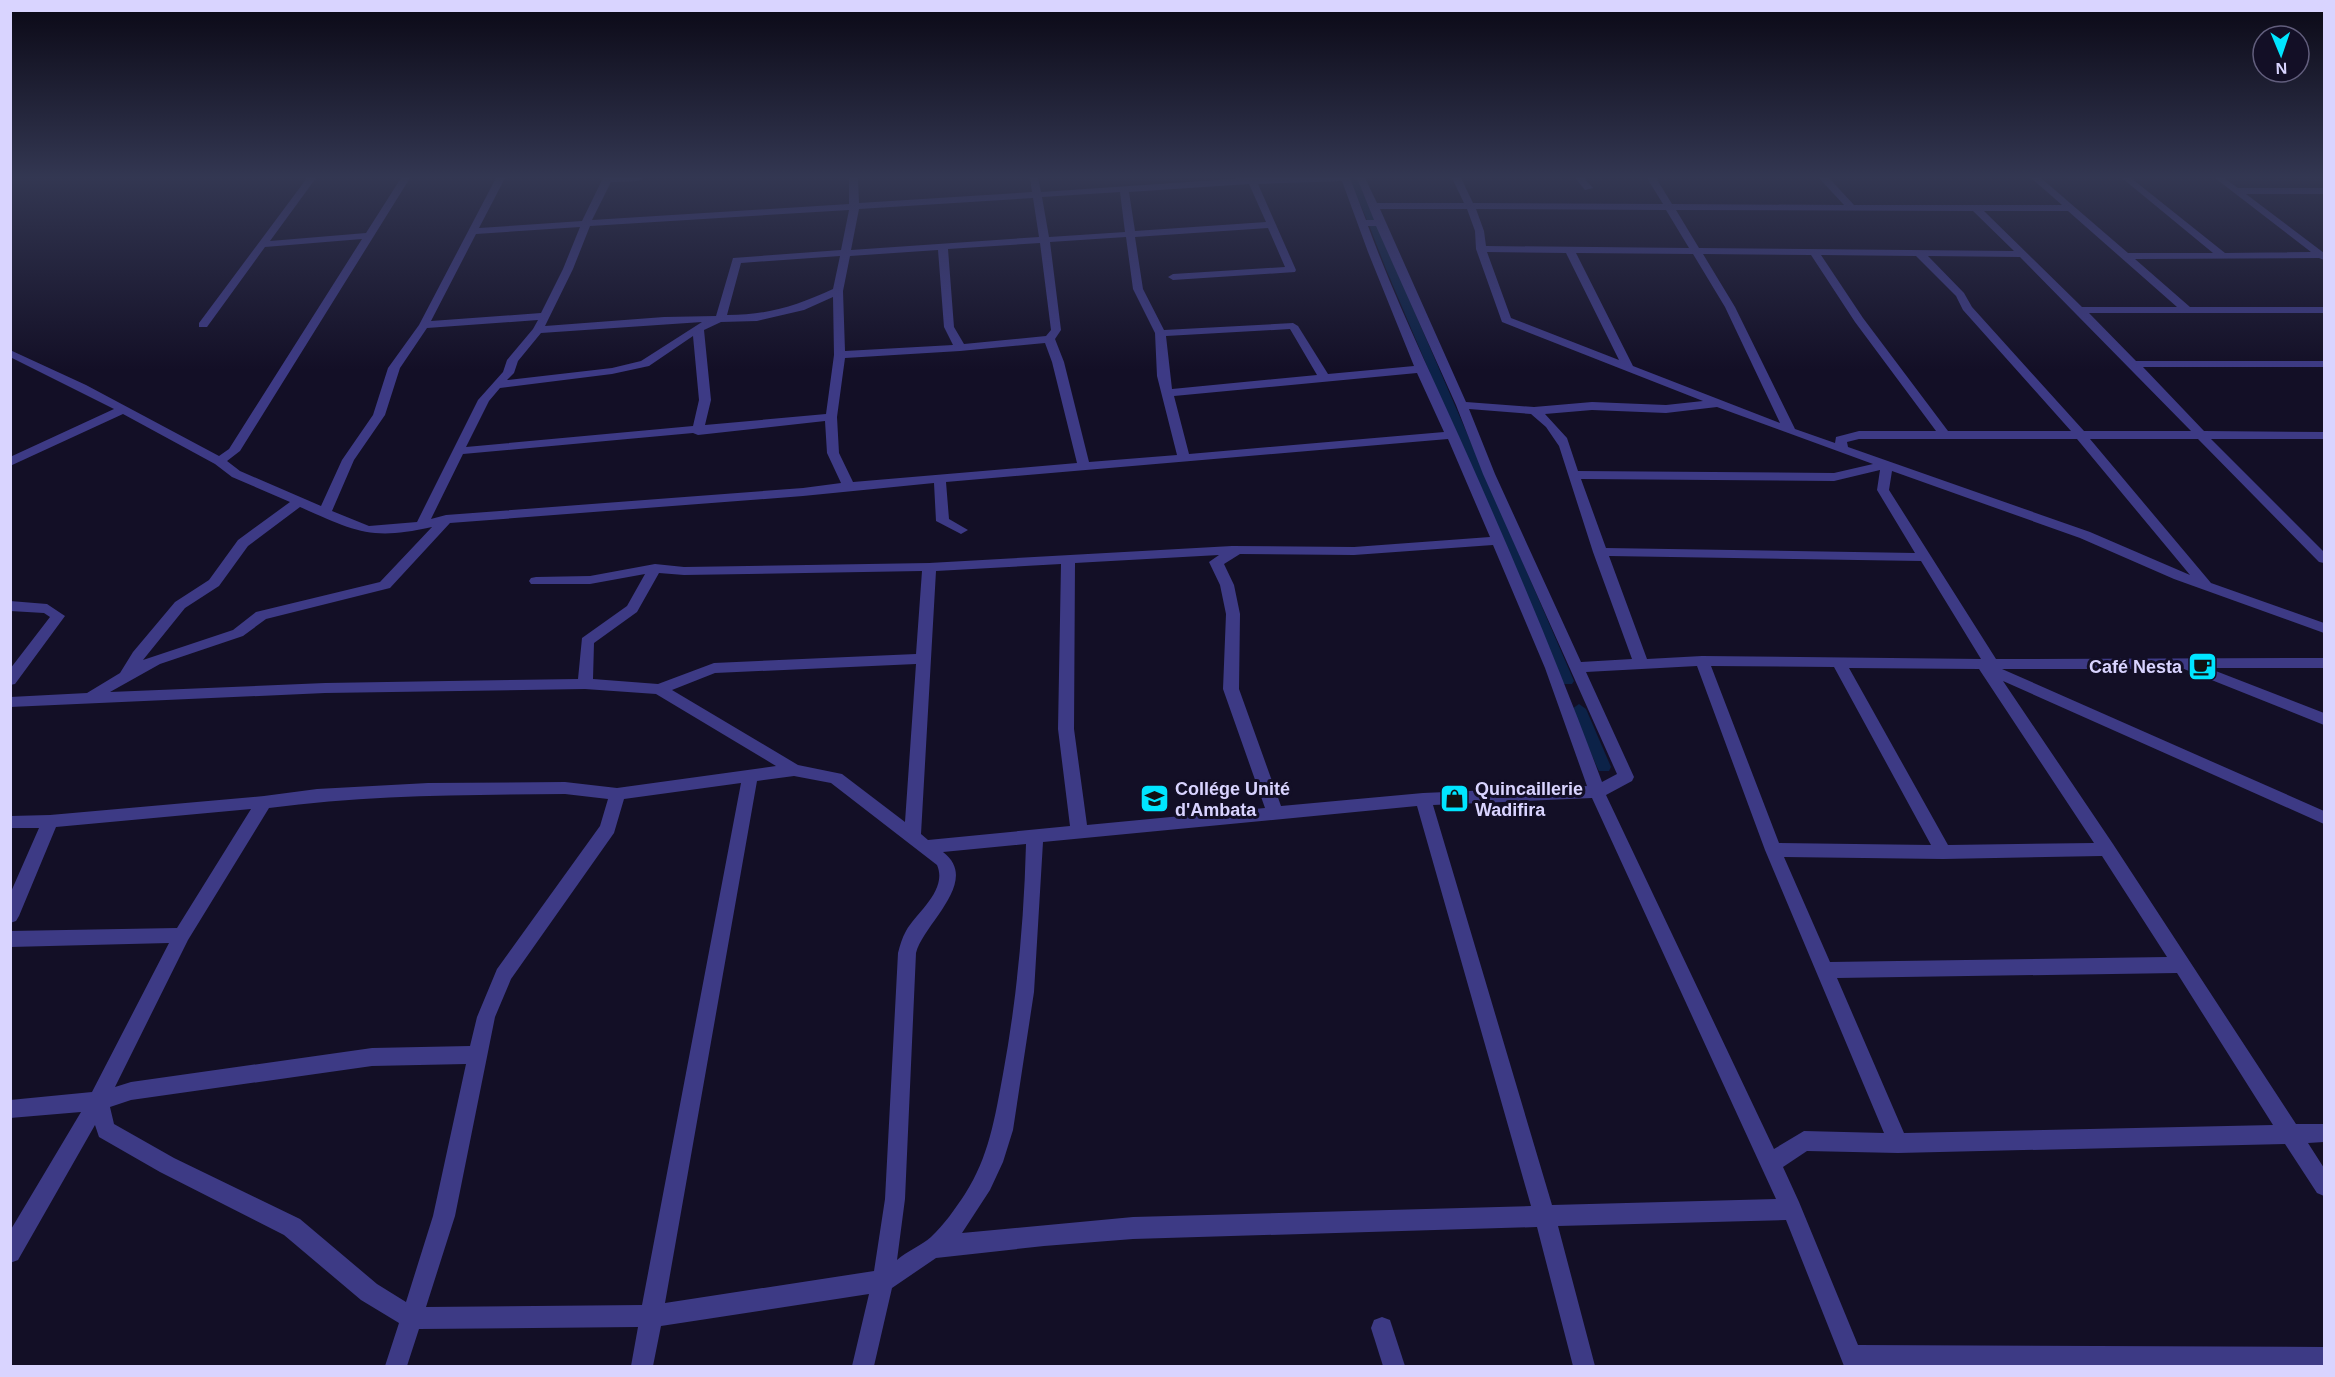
<svg xmlns="http://www.w3.org/2000/svg" width="2335" height="1377" viewBox="0 0 2335 1377" font-family="Helvetica,sans-serif">
<rect width="100%" height="100%" fill="#130f26"/>
<g fill="none" stroke-linecap="round" stroke-linejoin="round">
<!-- canal -->
<g fill="#0c2248" fill-rule="evenodd">
<path d="M1349,178H1357L1375,220L1374,222L1367,220Z"/>
<path d="M1373,222L1377,225L1574,681L1572,684H1562L1560,681L1386,269L1369,225Z"/>
<path d="M1579,704L1586,709L1611,767L1609,771H1599L1597,767L1572,709Z"/>
</g>
<!-- minor -->
<g fill="#3d3a85" fill-rule="evenodd">
<path d="M307,178H316L270,241L366,233L401,178H410L240,451L227,461L240,471L321,506L342,460L373,415L388,368L419,325L496,178H505L479,228L582,221L603,178H643L638,181L611,182L592,220L849,204V178H858L859,203L1032,192L1030,178H1038L1041,192L1247,178H1350L1366,220H1374L1357,178H1365L1377,203H1464L1452,178H1461L1473,203L1663,204L1647,178H1656L1672,204L1844,205L1819,178H1829L1854,205H2062L2031,178H2041L2128,253H2213L2122,178H2131L2225,253L2311,252L2215,178H2224L2238,188H2324V194H2246L2324,253V260L2319,258L2135,259L2190,307H2324V313H2089L2136,361H2324V367H2143L2204,431L2324,432V439H2211L2324,552V563L2319,562L2198,439H2090L2211,583L2324,623V633L2174,579L2080,538L1892,471L1889,490L1996,659L2324,658V668H2208L2324,713V725L2184,669H2002L2324,811V824L2003,681L2113,844L2296,1124H2324V1142L2308,1143L2324,1168V1196L2317,1193L2285,1144L1898,1153L1807,1151L1783,1167L1799,1202L1858,1345L2324,1347V1366H1844L1786,1220L1558,1226L1595,1366H1573L1537,1227L1133,1239L1044,1246L936,1258L892,1288L874,1366H852L869,1294L661,1326L653,1366H631L638,1327L419,1329L407,1366H385L399,1323L361,1300L284,1235L160,1172L99,1137L95,1125L18,1260L10,1263V1231L81,1112L10,1118V1100L92,1092L169,943L10,947V931L177,928L251,809L56,827L19,916L16,921L10,923V894L39,828H10V816L50,815L264,796L317,789L428,783L565,782L617,788L776,766L656,694L585,689L325,693L10,707V697L87,693L120,673L133,652L175,602L209,580L238,540L290,502L232,477L215,464L123,414L10,466V457L114,409L10,357V350L86,385L219,456L229,449L362,239L265,247L207,327H199V323ZM1342,181L1368,252L1414,366L1328,374L1298,326L1293,323L1164,330L1143,289L1135,237L1268,228L1285,267L1173,274L1168,277L1173,280L1295,272L1296,270L1258,184ZM1249,184L1266,222L1135,231L1129,192ZM1120,192L1125,232L1049,237L1042,197ZM1033,198L1039,237L851,250L859,209ZM1380,209H1467L1475,231L1476,249L1502,322L1703,401L1666,405L1592,402L1534,407L1466,402ZM1476,209L1666,210L1689,248L1486,246L1484,231ZM849,210L841,250L733,258L716,316L664,317L545,326L573,269L590,226ZM1676,210L1973,211L2014,251L1699,248ZM1984,211H2068L2177,307H2082ZM1368,226H1376L1456,405L1483,474L1617,774L1602,782C1562,674 1518,569 1471,463C1436,384 1398,307 1368,226ZM580,227L563,269L541,313L431,321L476,234ZM1126,237L1133,289L1155,333L1157,376L1177,455L1089,462L1064,362L1055,339L1061,330L1050,242ZM1040,243L1051,330L1046,336L964,344L954,327L948,249ZM938,250L944,327L953,345L845,351L843,291L850,256ZM1487,252L1566,253L1619,360L1511,318ZM1576,253L1693,254L1725,307L1780,423L1633,366ZM1703,254L1811,255L1855,322L1936,431H1859L1836,437L1835,443L1795,429L1735,307ZM1821,255L1916,256L1956,296L1963,310L2071,431H1948L1863,318ZM840,256L833,289C796,306 768,315 727,315L741,263ZM1928,256L2020,257L2191,431H2084L1972,307L1964,293ZM833,297L834,355L826,414L705,425L711,400L704,330L721,322L757,321L804,310ZM538,320L533,329L507,360L503,372L478,400L417,522L369,526L332,511L354,460L385,415L400,368L427,328ZM702,322L641,361L612,368L507,380L514,373L518,361L541,333ZM1290,329L1317,375L1172,389L1166,336ZM693,336L699,400L693,426L466,447L489,401L500,388L612,374L649,366ZM1045,343L1052,362L1077,463L853,482L839,453L837,417L845,358L960,351ZM1417,373L1444,432L1189,454L1174,396ZM1717,407L1873,464L1834,473L1578,471L1567,438L1545,414L1592,410L1666,413ZM1469,409L1531,414L1546,427L1559,446L1593,552L1632,659L1581,662L1495,474ZM825,421L827,453L841,483L803,488L446,515L431,519L463,454L693,433L698,435ZM1448,439L1490,537L1354,547L1232,546L929,563L684,567L655,564L590,576L536,577L531,578L529,581L531,584H590L645,574L627,606L582,638L578,679L325,683L110,692L160,664L243,636L266,619L390,588L450,523L803,496L934,483L936,521L961,534L968,530L949,519L946,482ZM1859,439H2077L2190,575L2090,532L1848,447L1847,442ZM1880,470L1877,490L1915,553L1606,548L1581,479L1834,481ZM300,507C355,531 370,541 432,527L380,582L256,612L233,630L143,660L185,608L219,586L248,546ZM1493,545L1545,668L1587,786L1423,793L1281,806L1239,689L1240,614L1234,585L1224,564L1240,554L1354,555ZM1219,555L1209,562L1220,585L1226,614L1223,689L1265,808L1087,825L1074,729L1075,563ZM1609,556L1921,561L1981,659L1702,656L1647,659ZM1061,564L1058,729L1070,826L928,840L921,834L936,571ZM922,571L916,654L714,663L658,684L593,679L594,643L637,612L659,573L684,575ZM916,664L905,822L842,774L798,765L672,690L715,673ZM1697,666L1765,850L1884,1133L1804,1131L1774,1149L1606,795L1632,781L1634,777L1586,672ZM1711,666L1834,667L1931,845L1779,843ZM1849,668L1979,669L2094,843L1948,845ZM794,776L831,783L937,865C948,890 917,912 906,931C902,938 900,945 898,953L885,1199L874,1271L665,1303L757,781ZM741,783L642,1305L426,1307L455,1216L495,1017L511,979L614,833L624,799ZM565,794L608,799L600,826L497,969L477,1017L470,1046L372,1048L131,1082L115,1087L188,940L269,808C367,795 466,795 565,794ZM1592,798L1776,1199L1552,1205L1433,805ZM1417,806L1531,1206L1133,1217L962,1233L990,1190L1003,1162L1013,1130L1034,992L1043,842ZM1026,844C1024,921 1017,998 1003,1074C995,1117 989,1157 965,1194C955,1209 944,1225 931,1237C922,1245 907,1251 897,1260L905,1199L916,953C924,923 981,881 943,852ZM2102,856L2167,957L1830,962L1784,857L1943,859ZM2177,973L2273,1125L1904,1133L1837,978ZM466,1064L433,1216L406,1302L377,1284L300,1219L174,1158L114,1124L110,1107L131,1100L372,1066Z"/>
<path d="M1575,178H1584L1593,188L1585,190Z"/>
<path d="M10,601L47,604L65,616L15,684L10,685V669L50,617L44,613L10,611Z"/>
<path d="M1382,1317L1390,1320L1405,1366H1383L1371,1328L1374,1320Z"/>
</g>
</g>
<!-- sky -->
<linearGradient id="sky" x2="0" y2="1"><stop stop-color="#0a0815"/><stop offset="0.48" stop-color="#333752"/><stop offset="1" stop-color="#333752" stop-opacity="0"/></linearGradient>
<rect width="2335" height="370" fill="url(#sky)"/>
<!-- icons -->
<defs>
<symbol id="cafe-square" viewBox="-11 -11 22 22"><rect x="-9" y="-9" width="18" height="18" rx="4" fill="#00e5ff" stroke="#130f26"/><path d="M-5.5-4.5H6V0H3Q3 3.5 0 3.5H-2.5Q-5.5 3.5-5.5 0ZM3-3.2v2h1.7v-2ZM-6 4.5H4V6H-6Z" fill="#111"/></symbol>
<symbol id="school-square" viewBox="-11 -11 22 22"><rect x="-9" y="-9" width="18" height="18" rx="4" fill="#00e5ff" stroke="#130f26"/><path d="M0-5L7-2L0 1L-7-2ZM-4 1L0 2.5L4 1V4Q0 6-4 4Z" fill="#111"/></symbol>
<symbol id="shop-square" viewBox="-11 -11 22 22"><rect x="-9" y="-9" width="18" height="18" rx="4" fill="#00e5ff" stroke="#130f26"/><path d="M-5-2.5h2.3a2.7 3.5 0 0 1 5.4 0H5L5.5 6h-11ZM-1.5-2.5h3a1.5 2.3 0 0 0-3 0Z" fill="#111"/></symbol>
</defs>
<g fill-rule="evenodd">
<use href="#cafe-square" x="2186" y="650" width="33" height="33"/>
<use href="#school-square" x="1138" y="782" width="33" height="33"/>
<use href="#shop-square" x="1438" y="782" width="33" height="33"/>
</g>
<g text-anchor="middle" dominant-baseline="central" stroke-width="6" stroke-linejoin="round" paint-order="stroke">
<!-- poi labels -->
<g font-size="18" font-weight="bold" fill="#d9d4ff" stroke="#130f26" text-anchor="start">
<text x="2182" y="667" text-anchor="end">Café Nesta</text>
<text x="1175" y="789">Collége Unité<tspan x="1175" dy="21">d'Ambata</tspan></text>
<text x="1475" y="789">Quincaillerie<tspan x="1475" dy="21">Wadifira</tspan></text>
</g>
</g>
<!-- border -->
<rect width="2335" height="1377" fill="none" stroke="#d9d4ff" stroke-width="24"/>
<!-- north arrow -->
<g transform="translate(2281 54) rotate(178)"><circle r="28" fill="#130f26" stroke="#625e7d" stroke-width="1.5"/>
<path d="M0-4.5L10 22L0 15L-10 22Z" fill="#00e5ff"/>
<text y="-9" font-size="16" font-weight="bold" text-anchor="middle" fill="#d9d4ff">N</text>
</g>
</svg>
